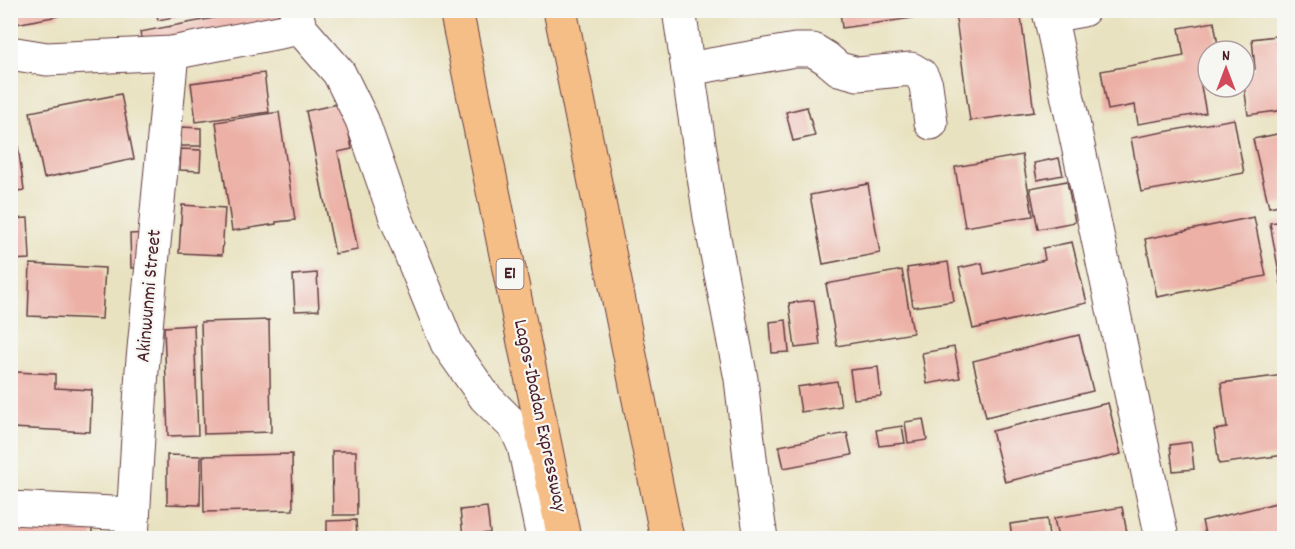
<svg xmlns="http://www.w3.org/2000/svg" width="1295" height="549" viewBox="0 0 1295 549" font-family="Dekko,sans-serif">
<rect width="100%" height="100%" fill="#f6f6f2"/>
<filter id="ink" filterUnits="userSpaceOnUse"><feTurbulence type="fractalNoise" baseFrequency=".0167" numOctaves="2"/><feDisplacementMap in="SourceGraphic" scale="12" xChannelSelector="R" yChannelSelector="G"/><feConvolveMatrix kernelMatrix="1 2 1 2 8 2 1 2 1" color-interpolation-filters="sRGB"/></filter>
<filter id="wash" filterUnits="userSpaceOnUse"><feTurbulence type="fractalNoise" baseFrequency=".008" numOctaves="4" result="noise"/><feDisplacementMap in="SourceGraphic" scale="24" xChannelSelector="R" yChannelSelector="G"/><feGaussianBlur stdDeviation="1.35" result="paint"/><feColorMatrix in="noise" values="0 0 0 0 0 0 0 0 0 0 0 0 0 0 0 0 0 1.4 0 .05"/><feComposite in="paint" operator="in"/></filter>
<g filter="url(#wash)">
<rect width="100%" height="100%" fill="#e9e2c0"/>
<g id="blocks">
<!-- building -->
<g fill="#ecb0a6">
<path d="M10,10H58L59,16L10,25Z"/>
<path d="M156,10H201V12L158,20Z"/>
<path d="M256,10H277L279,22L143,47L140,32Z"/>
<path d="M840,10H1020L1034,112L970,121L955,12L842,28Z"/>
<path d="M1214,22L1219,51H1208V68L1198,70L1206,113L1138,124L1135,105L1108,110L1101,71L1184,56L1179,28Z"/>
<path d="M1284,35V110L1248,115L1244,85V70L1255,69L1252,39Z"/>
<path d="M264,73L269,112L196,122L191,83Z"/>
<path d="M121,94L134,159L44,178L30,112Z"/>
<path d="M10,102H12L24,190L10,192Z"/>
<path d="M343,103L352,149L338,152L358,250L335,254L306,111Z"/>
<path d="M807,107L815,136L793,141L786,112Z"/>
<path d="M279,112L295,220L276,222V224L232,231L216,122Z"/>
<path d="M1234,119L1244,173L1141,192L1131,138Z"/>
<path d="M181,127L201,128V146H181Z"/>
<path d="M1282,133L1284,143V204L1269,207L1253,139Z"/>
<path d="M181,149L201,150L200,171L180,170Z"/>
<path d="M1022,155L1033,216L965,227L955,167Z"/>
<path d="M1059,158L1063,175L1037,180L1034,163Z"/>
<path d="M1067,181L1075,222L1038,229L1030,188Z"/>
<path d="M868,184L880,253L823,264L810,195Z"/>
<path d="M182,205L225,208L222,255L179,253Z"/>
<path d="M1254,217L1266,276L1157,297L1145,239Z"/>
<path d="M28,218L30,259L10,260V219Z"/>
<path d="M1284,221V283L1281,284L1270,223Z"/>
<path d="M147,233L148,268H131L130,234Z"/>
<path d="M1072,242L1087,303L973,329L959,268L982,263L984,274L1045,260L1043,248Z"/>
<path d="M948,262L954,301L913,307L907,268Z"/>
<path d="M30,264L105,268L102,319L28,316Z"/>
<path d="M902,270L913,333L837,346L826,284Z"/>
<path d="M317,273L319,310L295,311L293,275Z"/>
<path d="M814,300L820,345L795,348L789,303Z"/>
<path d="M269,320L271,432L204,434L201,322Z"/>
<path d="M786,320L789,352L772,353L770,322Z"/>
<path d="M194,325L198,435L168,436L164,327Z"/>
<path d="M1079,335L1093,391L986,417L973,361Z"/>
<path d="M954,347L960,378L927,384L922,353Z"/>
<path d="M878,367L881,396L854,399L850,370Z"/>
<path d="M15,372L55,374V388L92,390L90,432L12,428Z"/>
<path d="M1284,375V455L1219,464L1214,430L1227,428L1221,383Z"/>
<path d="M837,381L841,406L801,412L797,387Z"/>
<path d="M1108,403L1121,454L1005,482L992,431Z"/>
<path d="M923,419L927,440L908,443L905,422Z"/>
<path d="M902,426L905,443L879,446L876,430Z"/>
<path d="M847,433L852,455L784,468L779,446Z"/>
<path d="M1191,442L1194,469L1173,471L1170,445Z"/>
<path d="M332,451H356L357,515H333Z"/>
<path d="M292,454L293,510L204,512L203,456Z"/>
<path d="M167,455L201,456L200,505L167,504Z"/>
<path d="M1284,501V538H1206L1202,521Z"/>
<path d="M487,507L490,533L463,536L460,510Z"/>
<path d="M1122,507L1128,538H1058L1054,518Z"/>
<path d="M10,519L92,520V538H10Z"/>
<path d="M1047,519L1049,538H1012L1010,524Z"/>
<path d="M356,520L357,538H327V521Z"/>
</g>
</g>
</g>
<g filter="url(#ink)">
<use href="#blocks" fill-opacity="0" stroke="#623c41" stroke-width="1.5"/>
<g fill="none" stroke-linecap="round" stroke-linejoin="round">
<defs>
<g id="minor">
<path d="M296,10L300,28L339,73L362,120L395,215L447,343L485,397L516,428L524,446L543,538"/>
<path d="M679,10L710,217L741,379L754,493L761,538"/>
<path d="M1049,10L1162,538"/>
<path d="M1050,16L1083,10"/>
<path d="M10,53L47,59L172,53L300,28"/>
<path d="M688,69L795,50H813L826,58L839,69L858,74L911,69L921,75L926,85L931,123"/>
<path d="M10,508L133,514"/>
<path d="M132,538L142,370L172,53"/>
</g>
<g id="highway">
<path d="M456,10L564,538"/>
<path d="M560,10L667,538"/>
</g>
</defs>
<!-- minor casing -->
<use href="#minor" stroke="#623c41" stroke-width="35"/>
<!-- highway casing -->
<use href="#highway" stroke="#623c41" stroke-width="35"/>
<!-- minor -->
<use href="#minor" stroke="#fff" stroke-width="33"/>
<!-- highway -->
<use href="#highway" stroke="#f6be87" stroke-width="33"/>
</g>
</g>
<g text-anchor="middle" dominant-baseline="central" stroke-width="4.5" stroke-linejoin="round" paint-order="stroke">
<!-- shield labels -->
<rect fill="#f6f6f2" stroke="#7e6067" stroke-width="1.5" x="496.5" y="259" width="27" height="30" rx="4.5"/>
<g font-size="18" font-weight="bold" fill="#4a1f2b">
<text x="510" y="274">E1</text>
</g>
<!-- street labels -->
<g font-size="20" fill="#4a1f2b" stroke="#f6f6f2">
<text transform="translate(150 296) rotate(-85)">Akinwunmi Street</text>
<text transform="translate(539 416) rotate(78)">Lagos-Ibadan Expressway</text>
</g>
</g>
<!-- margin -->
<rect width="1295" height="549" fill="none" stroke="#f6f6f2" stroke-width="36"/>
<!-- north arrow -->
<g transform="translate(1226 69)"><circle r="28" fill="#f6f6f2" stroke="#b1a0a2" stroke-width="1.5"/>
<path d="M0-4.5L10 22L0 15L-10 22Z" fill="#d1495b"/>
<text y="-9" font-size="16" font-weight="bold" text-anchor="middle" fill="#4a1f2b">N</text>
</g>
</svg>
